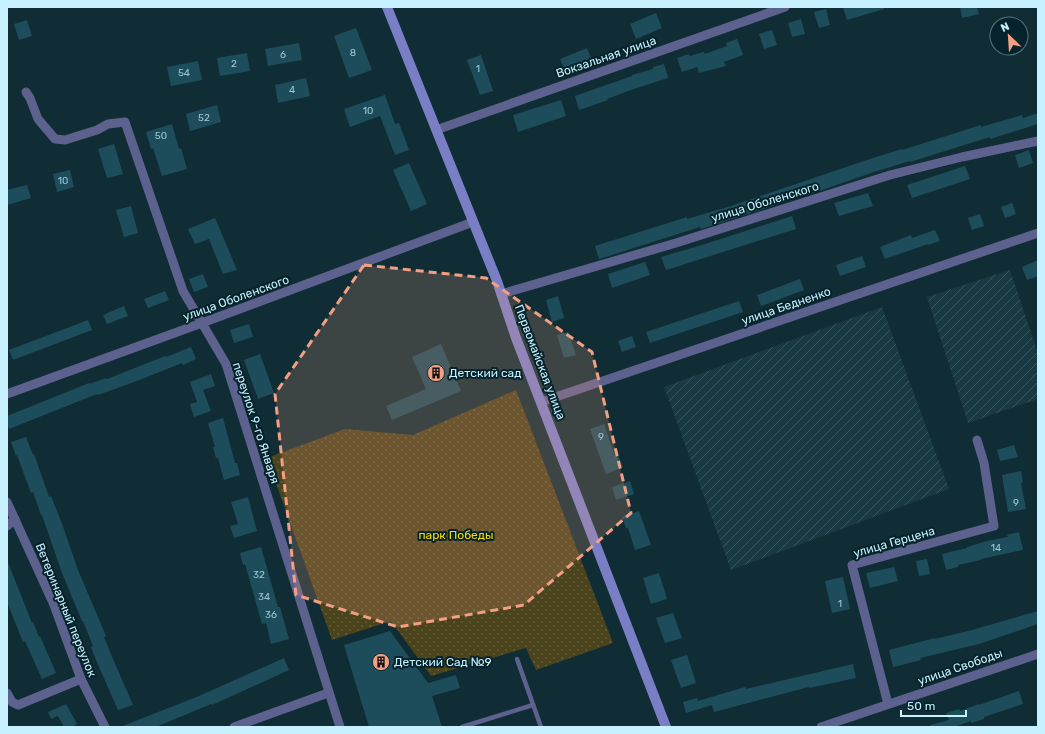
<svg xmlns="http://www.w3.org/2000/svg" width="1045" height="734" viewBox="0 0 1045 734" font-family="Rubik,sans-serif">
<defs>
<pattern id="industrial-furrows" width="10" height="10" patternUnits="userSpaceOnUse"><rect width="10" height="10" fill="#193a43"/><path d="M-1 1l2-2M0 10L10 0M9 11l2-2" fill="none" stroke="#39575f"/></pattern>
<pattern id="park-dots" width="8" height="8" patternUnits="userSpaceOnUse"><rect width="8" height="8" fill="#4a431b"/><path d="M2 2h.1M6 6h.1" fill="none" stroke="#635f3d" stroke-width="1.8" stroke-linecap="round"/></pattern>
</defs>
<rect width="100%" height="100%" fill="#102d35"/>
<!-- industrial -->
<g fill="url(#industrial-furrows)">
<path d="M1010,270L1038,354V399L968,423L927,297Z"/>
<path d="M882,307L949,489L731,570L664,387Z"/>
</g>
<!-- park -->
<path fill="url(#park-dots)" d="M516,390L613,643L536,670L526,648L431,676L391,621L332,640L267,458L345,429L413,435Z"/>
<!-- building -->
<g fill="#1d4d5b">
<path d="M843,7H884V9L847,20Z"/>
<path d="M960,7H977L979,14L962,18Z"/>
<path d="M826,9L830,25L819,28L814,12Z"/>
<path d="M656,13L662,28L636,39L630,24Z"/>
<path d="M801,19L805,34L792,37L788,23Z"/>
<path d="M27,20L32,36L19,40L14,24Z"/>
<path d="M356,28L372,70L349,78L334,36Z"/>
<path d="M772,30L777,45L764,49L759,34Z"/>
<path d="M737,39L743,55L724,62L726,66L699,73L697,67L682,72L677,58L689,54L690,56L704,52L705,54L727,46L726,43Z"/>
<path d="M299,43L302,60L268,66L265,49Z"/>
<path d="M587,48L592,60L565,71L560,59Z"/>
<path d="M247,53L250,71L220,76L217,58Z"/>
<path d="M481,55L493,91L480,95L467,60Z"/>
<path d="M198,61L202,80L171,86L167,67Z"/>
<path d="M664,64L668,78L628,91L607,99L608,100L579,110L575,96L632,76V75L653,69V67Z"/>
<path d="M306,78L310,96L278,103L275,85Z"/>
<path d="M385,95L395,124L399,123L409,150L395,155L380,116L350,127L344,109Z"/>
<path d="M561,100L566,116L518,132L513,115Z"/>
<path d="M217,105L221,122L190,131L186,114Z"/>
<path d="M1038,113V124L990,139V137L910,162V161L874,172L825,189L701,229L700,227L599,259L595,246L687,217V219L731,206L867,160L902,149V150L981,125V127L1022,115L1023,118Z"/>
<path d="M172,124L179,149L181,148L187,169L162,176L153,148L151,149L146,132Z"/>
<path d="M114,144L123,174L107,178L98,149Z"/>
<path d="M1029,150L1033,163L1019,168L1015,155Z"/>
<path d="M409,163L427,204L411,211L393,170Z"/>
<path d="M965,166L970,179L912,198L907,185Z"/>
<path d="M70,170L74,187L57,192L53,174Z"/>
<path d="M27,185L31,198L7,205V190Z"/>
<path d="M868,193L873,206L839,216L834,203Z"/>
<path d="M1012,203L1016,214L1005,218L1001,207Z"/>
<path d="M131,206L138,233L124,237L116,210Z"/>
<path d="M980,214L984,226L972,230L968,218Z"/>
<path d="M792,216L796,229L666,270L661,257L699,246Z"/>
<path d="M215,218L237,270L223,274L209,239L195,244L188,229Z"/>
<path d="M935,230L940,241L928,245V244L885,259L880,247L911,235L912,238Z"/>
<path d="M862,256L866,267L840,276L836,265Z"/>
<path d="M1038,260V276L1027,280L1022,267Z"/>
<path d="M645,262L650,275L612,288L608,274Z"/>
<path d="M203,274L208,287L194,292L189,279Z"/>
<path d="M800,279L804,290L761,306L757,295Z"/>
<path d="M165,291L169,300L148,308L144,299Z"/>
<path d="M558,296L564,318L552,322L546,300Z"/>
<path d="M739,301L743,312L650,343L646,332Z"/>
<path d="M124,306L128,316L107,324L103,315Z"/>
<path d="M88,320L92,330L13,360L9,350Z"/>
<path d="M249,324L253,337L234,343L230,330Z"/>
<path d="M568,332L576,355L564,358L557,335Z"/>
<path d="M632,336L636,347L622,352L618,341Z"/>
<path d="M441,344L461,391L392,420L386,406L426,389L412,357Z"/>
<path d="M191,347L196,359L183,365L182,363L137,381L98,395L97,394L9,429L7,424V416L89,383V384L106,378L107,379L165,356L166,357Z"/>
<path d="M260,354L274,393L258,399L244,360Z"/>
<path d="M211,374L215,386L203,390L211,411L194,417L190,404L197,402L190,382Z"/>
<path d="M223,418L235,463H237L240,475L224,480L218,458H216L213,447H215L208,423Z"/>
<path d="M604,424L615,456L618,455L623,467L606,474L590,429Z"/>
<path d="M26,437L33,455L34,454L49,497L51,496L61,521L78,570L106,636L104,637L113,659L133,705L118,710L96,660L91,647L93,646L83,621H82L62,573L42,515H41L33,492L31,493L17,455L16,456L11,442Z"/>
<path d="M1014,445L1018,457L1000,461L997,450Z"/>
<path d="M1021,471L1023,482L1021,483L1026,509L1008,512L1002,475Z"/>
<path d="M630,481L634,494L616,500L612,487Z"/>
<path d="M248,497L257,531L234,538L230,526L238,524L231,502Z"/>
<path d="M639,511L651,545L635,550L628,528H626L622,517Z"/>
<path d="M1019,532L1023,550L981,559V560L958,565V567L946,570L942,554L967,548V547L987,541L1008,537L1007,535Z"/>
<path d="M261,547L278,607H280L289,639L271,644L266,623L262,624L245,564L243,565L240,553Z"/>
<path d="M927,559L930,574L919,576L916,561Z"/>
<path d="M7,560L32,623L33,622L39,637L40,636L56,673L42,679L25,641L23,642L7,602Z"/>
<path d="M894,567L898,581L870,588L866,573Z"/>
<path d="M659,573L667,599L651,604L643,578Z"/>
<path d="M843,577L850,609L832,613L825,581Z"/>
<path d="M1038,611V624L979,644L920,658L921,660L893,667L889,650L935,638V639L972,630Z"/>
<path d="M673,613L682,638L665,643L656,618Z"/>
<path d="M390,631L428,683L456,675L460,688L432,696L442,727H369L344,645Z"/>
<path d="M687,655L696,683L681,688L671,660Z"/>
<path d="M284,658L289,670L212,705L211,704L156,727H120L199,696Z"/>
<path d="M853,664L856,678L809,688V687L714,712L712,705L686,713L683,702L697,698L698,701L745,687L746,689Z"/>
<path d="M1019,691L1023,704L984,717V719L971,723V721L954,727H931L930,725L949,720L946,713L959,709L960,711L979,704V705Z"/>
<path d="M66,704L77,724L72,727H64L58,716L51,719L48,712Z"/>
</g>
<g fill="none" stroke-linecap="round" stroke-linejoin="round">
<!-- service -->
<g stroke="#5d618d" stroke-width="4.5">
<path d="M517,659L541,727"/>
<path d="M462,727L533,705"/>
</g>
<!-- minor -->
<g stroke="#5d618d" stroke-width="9">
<path d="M26,92L30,98L38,119L55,139L65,140L97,130L108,124L125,122L183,291L226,364L340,727"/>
<path d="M436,130L785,7"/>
<path d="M501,294L676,243L890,175L962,157L1038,141"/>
<path d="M7,394L202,323L473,222"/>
<path d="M541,402L1038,233"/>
<path d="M7,502L54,605L81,679L105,727"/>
<path d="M7,526L15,519"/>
<path d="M7,693L12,702L18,705L81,679"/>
<path d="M888,704L852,565L994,526L984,463L977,440"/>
<path d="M234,727L328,693"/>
<path d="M821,727L1038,654"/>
</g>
<!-- secondary -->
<path stroke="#7a7fc5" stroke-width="10" d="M387,7L497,281L516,338L666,727"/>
</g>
<!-- marked area -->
<path fill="#f39f83" fill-opacity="0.2" stroke="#f39f83" stroke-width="3" stroke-dasharray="8 5" stroke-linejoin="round" d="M364,265L486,278L592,352L631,513L524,605L398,627L296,595L275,394Z"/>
<!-- icons -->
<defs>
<symbol id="building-disc" viewBox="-11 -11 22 22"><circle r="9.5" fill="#f39f83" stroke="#06232b"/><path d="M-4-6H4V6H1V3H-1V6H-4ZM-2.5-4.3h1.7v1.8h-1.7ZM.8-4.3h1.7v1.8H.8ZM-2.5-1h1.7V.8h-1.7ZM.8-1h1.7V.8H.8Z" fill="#111"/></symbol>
</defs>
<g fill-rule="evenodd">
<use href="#building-disc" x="426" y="363" width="20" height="20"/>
<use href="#building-disc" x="371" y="652" width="20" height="20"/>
</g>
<g text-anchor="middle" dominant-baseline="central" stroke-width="4" stroke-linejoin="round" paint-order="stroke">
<!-- number labels -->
<g font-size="10" fill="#9cc8d6">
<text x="353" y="53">8</text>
<text x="283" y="55">6</text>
<text x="234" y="64">2</text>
<text x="478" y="69">1</text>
<text x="184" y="73">54</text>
<text x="292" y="90">4</text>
<text x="368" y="111">10</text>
<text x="204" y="118">52</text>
<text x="161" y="136">50</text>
<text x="63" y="181">10</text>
<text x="601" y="437">9</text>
<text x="1016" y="503">9</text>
<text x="996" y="548">14</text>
<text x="259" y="575">32</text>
<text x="264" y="597">34</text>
<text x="840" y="604">1</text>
<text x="271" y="615">36</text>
</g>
<!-- street labels -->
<g font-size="12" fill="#c7f1ff" stroke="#06232b">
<text transform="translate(606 57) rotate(-19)">Вокзальная улица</text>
<text transform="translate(765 202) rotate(-17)">улица Оболенского</text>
<text transform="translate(236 298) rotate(-20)">улица Оболенского</text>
<text transform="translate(786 306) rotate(-19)">улица Бедненко</text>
<text transform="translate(540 362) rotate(69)">Первомайская улица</text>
<text transform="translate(256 423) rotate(72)">переулок 9-го Января</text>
<text transform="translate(894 542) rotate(-16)">улица Герцена</text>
<text transform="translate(66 610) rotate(68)">Ветеринарный переулок</text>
<text transform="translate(960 667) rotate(-19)">улица Свободы</text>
</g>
<!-- poi labels -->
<g font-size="12" fill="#c7f1ff" stroke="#06232b" text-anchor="start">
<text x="449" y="373">Детский сад</text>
<text x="394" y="662">Детский Сад №9</text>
</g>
<!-- park labels -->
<g font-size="12" fill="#f8db00" stroke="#06232b">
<text x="456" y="535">парк Победы</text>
</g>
</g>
<!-- border -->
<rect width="1045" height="734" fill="none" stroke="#c7f1ff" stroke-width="16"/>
<!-- north arrow -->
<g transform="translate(1009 36) rotate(335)"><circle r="19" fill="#06232b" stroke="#537580"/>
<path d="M0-3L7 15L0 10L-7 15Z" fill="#f39f83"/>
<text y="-6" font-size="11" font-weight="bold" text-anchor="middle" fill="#c7f1ff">N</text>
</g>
<!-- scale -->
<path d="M901 710v6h65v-6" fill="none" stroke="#c7f1ff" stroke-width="2"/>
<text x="907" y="710" font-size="12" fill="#c7f1ff" stroke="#06232b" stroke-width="3" paint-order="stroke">50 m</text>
</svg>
